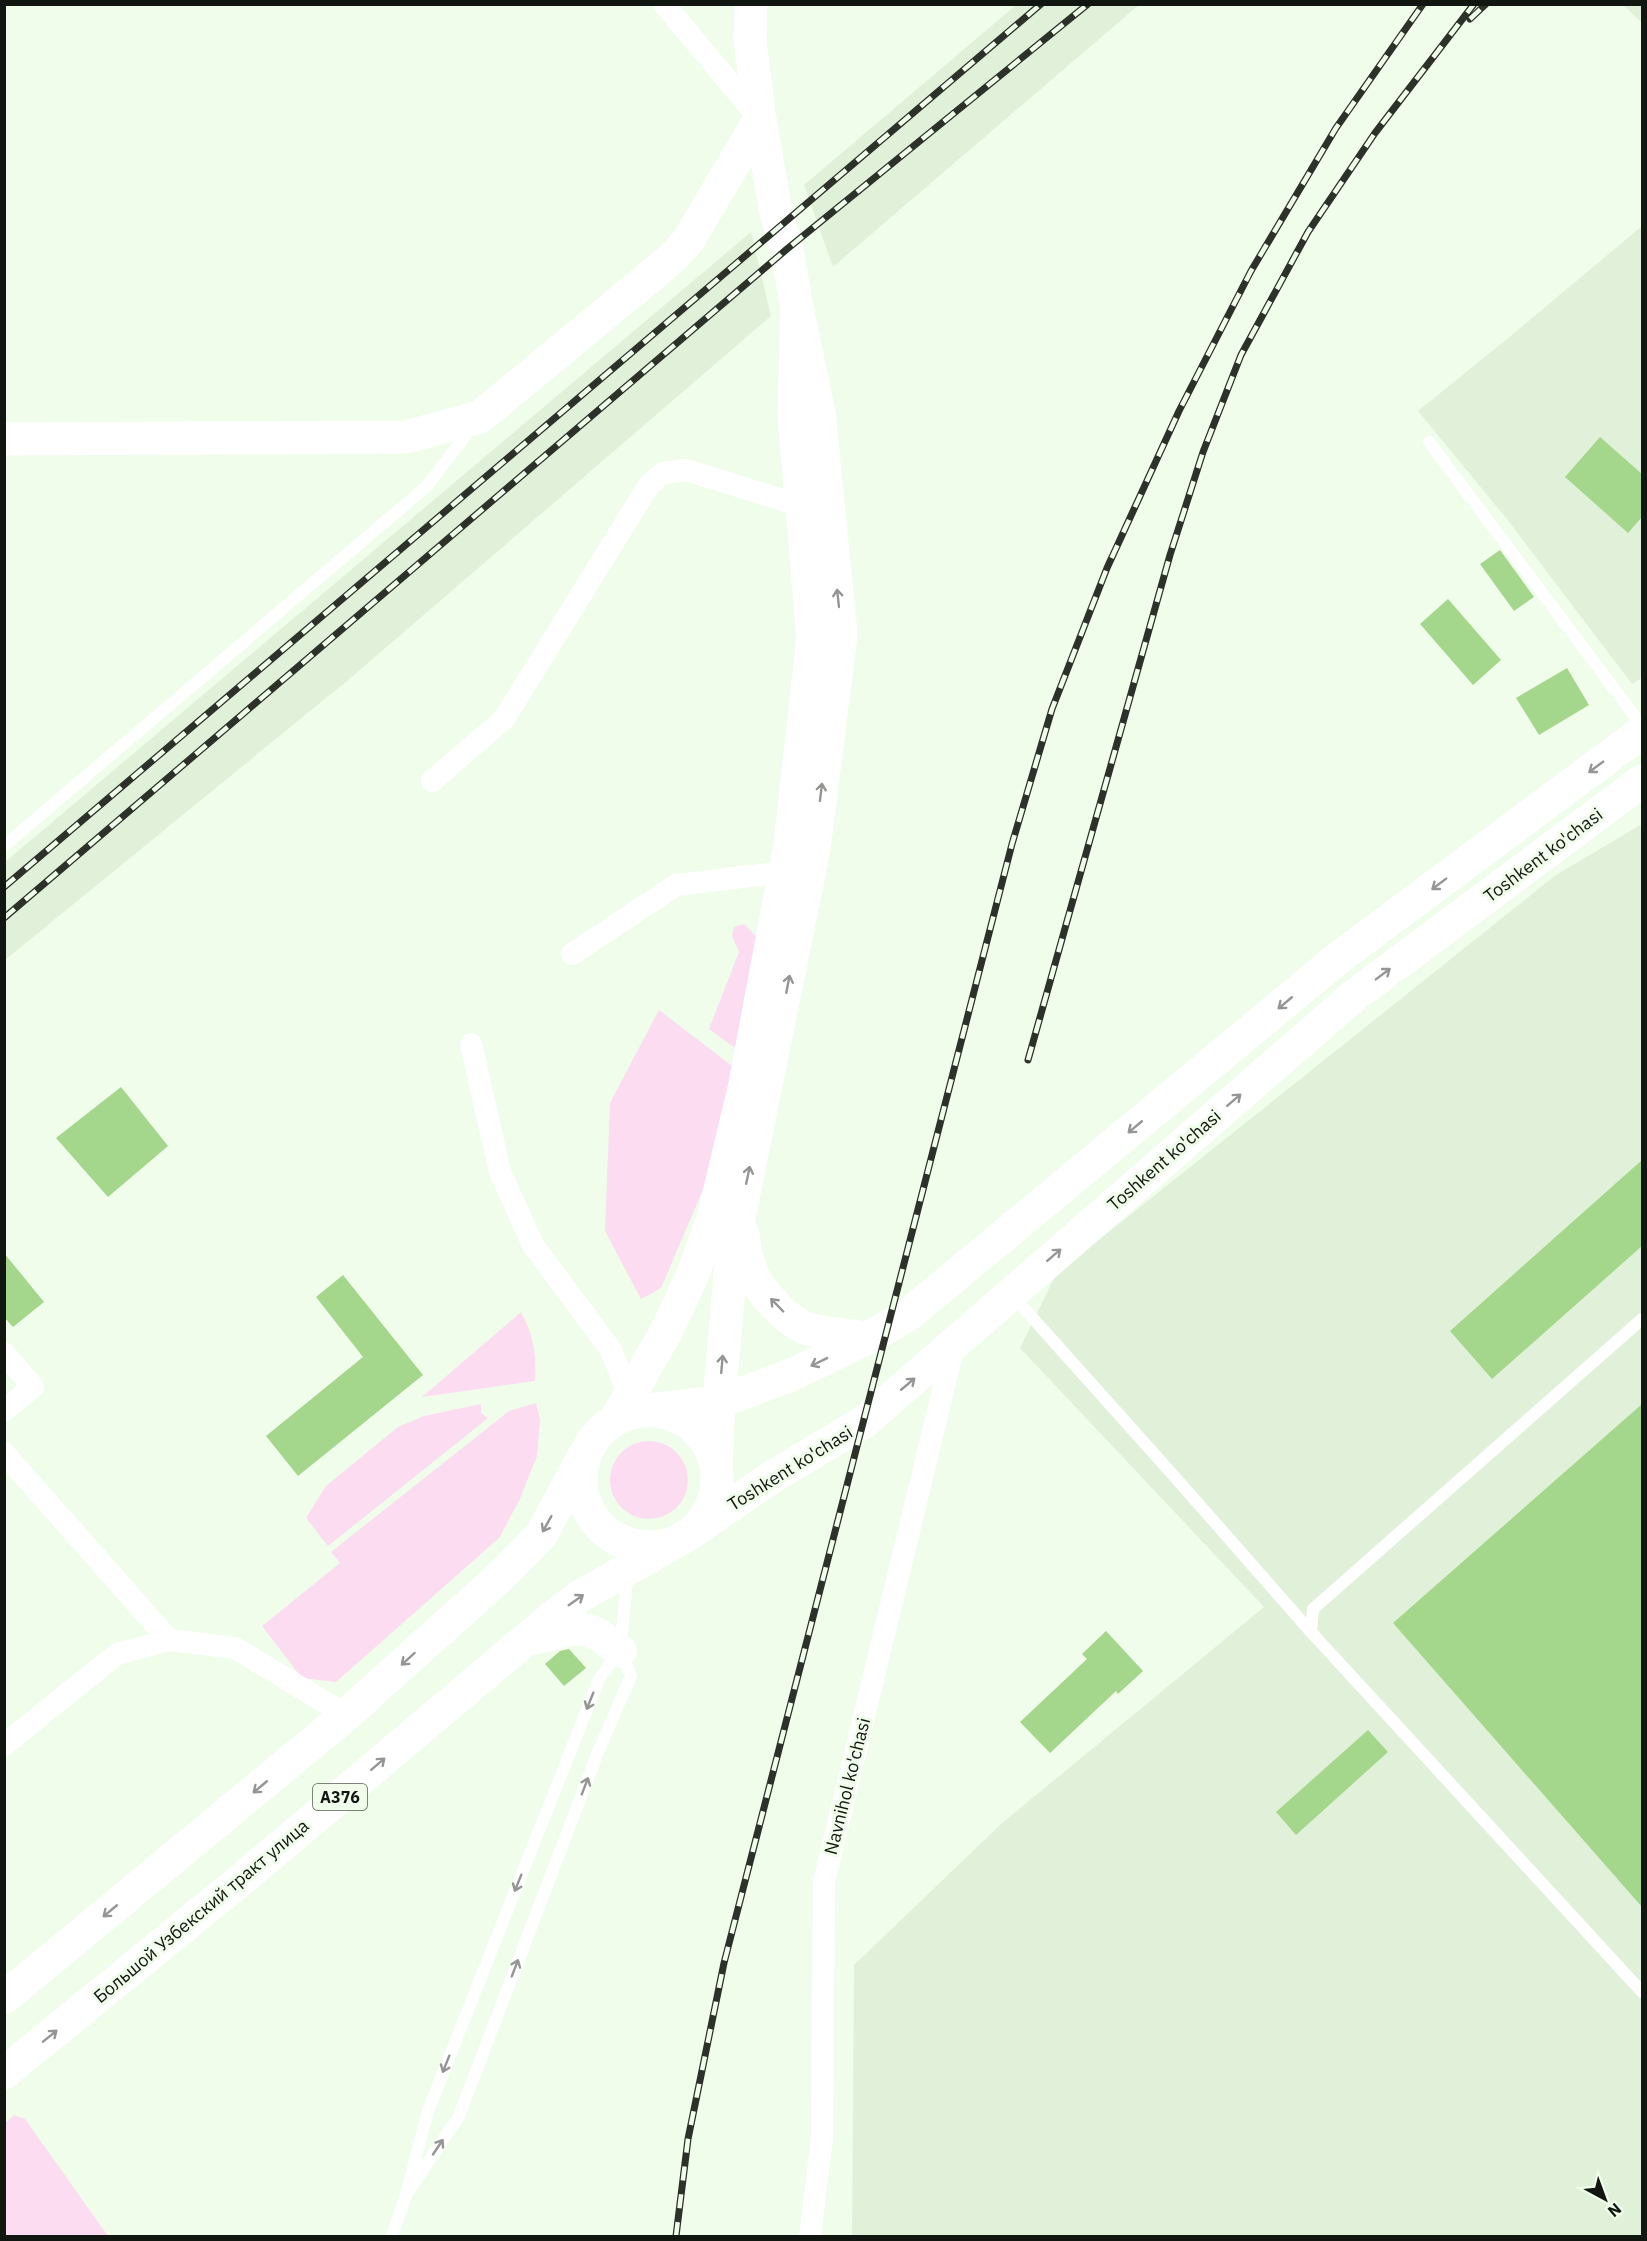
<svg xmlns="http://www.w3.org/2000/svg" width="1647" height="2241" viewBox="0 0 1647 2241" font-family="'IBM Plex Sans',sans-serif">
<rect width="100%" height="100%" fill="#f1fdeb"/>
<!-- built -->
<g fill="#e1f1d9">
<path d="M1016,5H1139L833,267L804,185Z"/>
<path d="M1623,5H1642V23Z"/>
<path d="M1642,226V678L1632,684L1506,518L1418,411L1507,339Z"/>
<path d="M751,232L771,316L347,681L5,960V862Z"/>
<path d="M1642,824V2236H852L854,1965L1001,1824L1264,1607L1020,1348L1056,1274L1556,875Z"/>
</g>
<!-- green -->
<g fill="#fbdcf1">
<path d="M744,924L759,939L742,1053L709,1029L739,952L732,936L734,927Z"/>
<path d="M659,1010L736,1069L705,1185L661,1288L641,1299L605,1231L610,1103Z"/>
<path d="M521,1312C533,1333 537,1356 535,1381L422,1397Z"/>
<path d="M536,1403L540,1420L537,1456L519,1501L499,1538L336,1682L302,1678L262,1626L340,1563L331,1552L509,1411Z"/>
<path d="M481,1404V1413L488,1418L328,1546L306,1518L326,1486L398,1427L424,1416Z"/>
<circle cx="649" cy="1480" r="39"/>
<path d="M14,2115L25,2119L108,2236H5V2123Z"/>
</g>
<!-- building -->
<g fill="#a4d78b">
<path d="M1600,437L1642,474V517L1628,533L1565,477Z"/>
<path d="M1500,550L1534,597L1514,611L1480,564Z"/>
<path d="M1448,599L1501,660L1473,685L1420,624Z"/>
<path d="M1567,668L1589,705L1539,735L1516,698Z"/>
<path d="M121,1087L168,1146L108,1197L56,1138Z"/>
<path d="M1642,1160V1246L1492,1379L1450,1331Z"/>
<path d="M4,1253L44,1302L13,1327L4,1317Z"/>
<path d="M343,1275L423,1375L298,1476L266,1436L363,1357L316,1297Z"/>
<path d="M1642,1404V1907L1393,1623Z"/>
<path d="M1106,1631L1143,1671L1118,1694L1116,1691L1050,1753L1020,1722L1087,1659L1082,1654Z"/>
<path d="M569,1649L586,1668L564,1686L545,1664L560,1651Z"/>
<path d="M1368,1730L1388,1752L1296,1835L1276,1812Z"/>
</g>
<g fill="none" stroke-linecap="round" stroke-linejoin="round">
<!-- lane -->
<g stroke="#fff" stroke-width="12">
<path d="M1429,442L1642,726"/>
<path d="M4,846L427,486L472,427"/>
<path d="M1011,1294L1174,1476L1311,1632"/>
<path d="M1642,1319L1313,1609L1311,1632L1642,1992"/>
<path d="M406,2195L459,2116L598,1752L631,1676L620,1651L628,1570L627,1544"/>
<path d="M392,2236L406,2195L428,2111L599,1679L619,1652"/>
</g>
<!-- street -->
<g stroke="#fff" stroke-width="22">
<path d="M664,4L759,118"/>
<path d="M432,781L504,719L649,485L663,473L686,470L802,506"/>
<path d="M572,954L676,885L785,872L797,876"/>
<path d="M471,1044L500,1172L533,1245L611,1350L629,1396"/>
<path d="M4,1353L33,1387L4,1411"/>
<path d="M4,1453L169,1640"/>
<path d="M4,1745L117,1654L169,1640L235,1648L346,1715"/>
<path d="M810,2236L822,2138L824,1882L954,1345"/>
</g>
<!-- secondary -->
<path stroke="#fff" stroke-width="33" d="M4,439L406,437L480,417L670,260L688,241L760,119"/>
<!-- primary -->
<g stroke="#fff" stroke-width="33">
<path d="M751,4L750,41L760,119L776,213L787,249L797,308"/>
<path d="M743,1234C744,1248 747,1262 753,1275C761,1293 789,1323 808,1329C827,1334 849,1335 868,1338"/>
<path d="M646,1410L719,1402L791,1375L868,1338L908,1315L1337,959L1642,732"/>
<circle cx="649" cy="1479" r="68"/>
<path d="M616,1419L667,1330L693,1274L713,1218L744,1089L790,844L813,638L794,415L797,308L819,413L841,634L814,849L732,1252L719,1402L716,1464"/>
<path d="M535,1638C578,1628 584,1620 620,1651"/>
<path d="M4,1998L346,1715L502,1575L541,1535L585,1454"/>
<path d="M4,2073L242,1879L555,1615L582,1595L686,1536L772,1477L864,1422L1355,995L1642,781"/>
</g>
<defs>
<g id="rail">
<path d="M1470,19L1486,4"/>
<path d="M4,887L1041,4"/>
<path d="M4,918L787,249L1088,4"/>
<path d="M1028,1060L1170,555L1203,452L1241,355L1308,232L1375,133L1474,4"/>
<path d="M676,2236L688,2139L724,1963L1012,844L1052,709L1107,568L1179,411L1251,271L1336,128L1423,4"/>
</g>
</defs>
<!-- rail casing -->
<use href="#rail" stroke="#2c3129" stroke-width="7"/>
<!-- rail -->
<use href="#rail" stroke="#f1fdeb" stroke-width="4.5" stroke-dasharray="14" stroke-linecap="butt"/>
</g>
<!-- one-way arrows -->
<defs><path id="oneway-shaft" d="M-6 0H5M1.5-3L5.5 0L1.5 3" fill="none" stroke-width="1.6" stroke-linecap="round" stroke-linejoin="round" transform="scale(1.5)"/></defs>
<g stroke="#949693">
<use href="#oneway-shaft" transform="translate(838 598) rotate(-96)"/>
<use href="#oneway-shaft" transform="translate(1596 767) rotate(143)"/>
<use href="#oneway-shaft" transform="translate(821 792) rotate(-83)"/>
<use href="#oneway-shaft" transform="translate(1439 884) rotate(143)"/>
<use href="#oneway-shaft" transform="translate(1383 974) rotate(-37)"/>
<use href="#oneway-shaft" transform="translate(788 984) rotate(-79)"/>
<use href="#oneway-shaft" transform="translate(1285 1003) rotate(140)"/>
<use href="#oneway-shaft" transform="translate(1234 1100) rotate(-41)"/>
<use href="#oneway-shaft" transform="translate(1135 1127) rotate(140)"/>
<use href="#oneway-shaft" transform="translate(748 1175) rotate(-78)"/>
<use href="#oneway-shaft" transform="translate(1054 1255) rotate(-41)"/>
<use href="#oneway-shaft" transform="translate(777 1305) rotate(-134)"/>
<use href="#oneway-shaft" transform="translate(819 1362) rotate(154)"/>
<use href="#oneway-shaft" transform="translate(722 1364) rotate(-85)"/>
<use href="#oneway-shaft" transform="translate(908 1384) rotate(-40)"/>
<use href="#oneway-shaft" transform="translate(547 1524) rotate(119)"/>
<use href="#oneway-shaft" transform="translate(576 1600) rotate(-35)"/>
<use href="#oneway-shaft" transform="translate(408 1659) rotate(138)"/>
<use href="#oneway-shaft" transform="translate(590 1701) rotate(112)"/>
<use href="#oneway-shaft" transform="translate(378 1764) rotate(-41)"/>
<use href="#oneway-shaft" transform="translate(585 1786) rotate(-69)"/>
<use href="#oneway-shaft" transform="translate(260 1787) rotate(140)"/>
<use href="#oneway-shaft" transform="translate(518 1883) rotate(112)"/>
<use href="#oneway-shaft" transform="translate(110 1911) rotate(140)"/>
<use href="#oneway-shaft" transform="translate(515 1968) rotate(-69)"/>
<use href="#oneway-shaft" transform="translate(50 2036) rotate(-39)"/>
<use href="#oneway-shaft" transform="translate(446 2064) rotate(112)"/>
<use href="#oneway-shaft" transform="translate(438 2147) rotate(-56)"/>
</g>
<g text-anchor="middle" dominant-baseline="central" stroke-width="6" stroke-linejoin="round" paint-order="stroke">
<!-- shield labels -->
<rect fill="#f1fdeb" stroke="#555b52" stroke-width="1.5" x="313" y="1784" width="54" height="26" rx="4.5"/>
<g font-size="16" font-weight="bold" fill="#121610">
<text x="340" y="1797">A376</text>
</g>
<!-- street labels -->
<g font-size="18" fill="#121610" stroke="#f1fdeb">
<text transform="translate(1543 855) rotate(-37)">Toshkent ko'chasi</text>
<text transform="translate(1164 1160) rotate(-41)">Toshkent ko'chasi</text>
<text transform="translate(790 1468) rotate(-32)">Toshkent ko'chasi</text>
<text transform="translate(847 1786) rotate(-76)">Navnihol ko'chasi</text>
<text transform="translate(201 1911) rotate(-40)">Большой Узбекский тракт улица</text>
</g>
</g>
<!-- border -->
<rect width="1647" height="2241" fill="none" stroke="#121610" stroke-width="12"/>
<!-- north arrow -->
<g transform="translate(1605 2199) rotate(139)" stroke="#f1fdeb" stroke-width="4.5" paint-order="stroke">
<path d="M0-4.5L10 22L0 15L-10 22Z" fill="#121610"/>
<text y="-9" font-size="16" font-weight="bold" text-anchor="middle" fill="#121610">N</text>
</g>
</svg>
